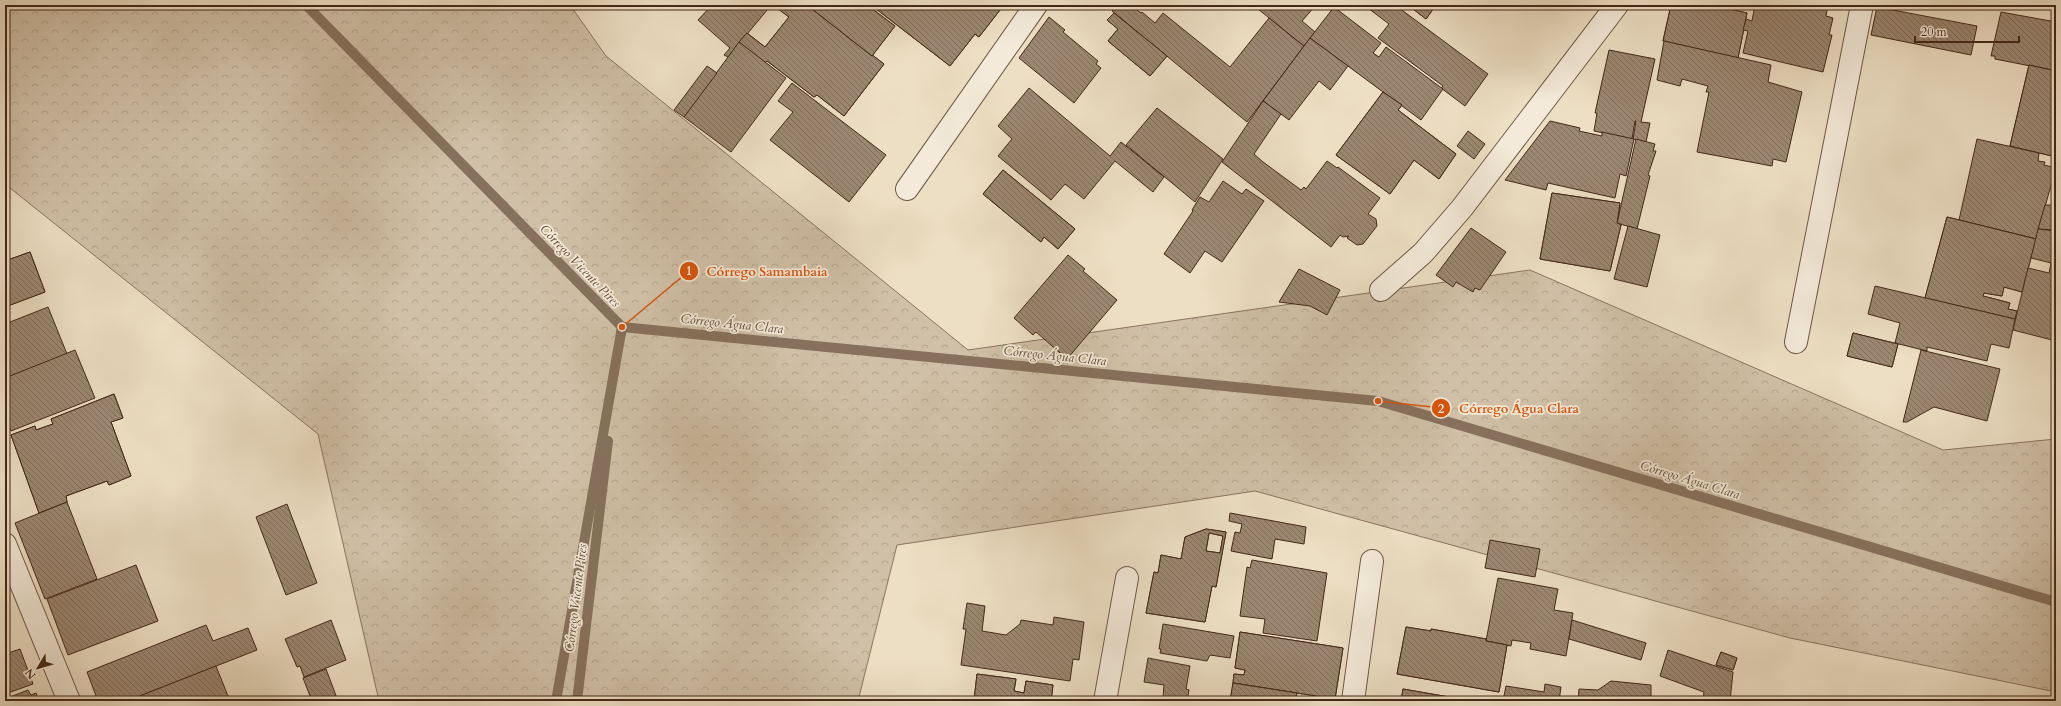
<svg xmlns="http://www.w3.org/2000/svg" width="2061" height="706" viewBox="0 0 2061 706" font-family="Cardo,serif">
<defs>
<pattern id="forest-crowns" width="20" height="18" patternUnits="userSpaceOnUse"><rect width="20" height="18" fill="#d0c0a7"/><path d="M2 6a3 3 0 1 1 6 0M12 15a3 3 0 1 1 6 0" fill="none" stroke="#b4a58f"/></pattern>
<pattern id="building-back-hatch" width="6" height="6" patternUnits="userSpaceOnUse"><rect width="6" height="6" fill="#9c8772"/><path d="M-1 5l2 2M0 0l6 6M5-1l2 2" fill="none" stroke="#816e5d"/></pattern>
</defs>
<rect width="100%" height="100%" fill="#eddfc4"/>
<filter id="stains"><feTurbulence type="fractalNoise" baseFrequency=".005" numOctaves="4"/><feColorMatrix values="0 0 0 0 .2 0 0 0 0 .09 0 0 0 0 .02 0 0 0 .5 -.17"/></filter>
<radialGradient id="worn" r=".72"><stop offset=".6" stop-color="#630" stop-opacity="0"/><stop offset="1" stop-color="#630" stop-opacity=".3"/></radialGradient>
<!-- forest -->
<path fill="url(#forest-crowns)" stroke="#8a7460" d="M5,5H570L606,56L968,350L1530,270L1943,450L2056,439V692L1790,638L1255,491L897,545L858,701H379L318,434L5,184Z"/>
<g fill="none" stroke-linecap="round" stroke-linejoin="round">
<!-- stream -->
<g stroke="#87715d" stroke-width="10">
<path d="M306,5L622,327L621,334"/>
<path d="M556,701L622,327L1378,401L2056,602"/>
<path d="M577,701L608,441"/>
</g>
</g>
<!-- building -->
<g fill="url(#building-back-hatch)" stroke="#442819" fill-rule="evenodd">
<path d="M712,5H764L768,9L728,57L724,55L730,48L698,20Z"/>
<path d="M773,5H807L884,64L844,116L817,95L814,97L767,61L765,63L739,42L747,33L765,47L789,17Z"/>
<path d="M773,5H807L884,64L844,116L817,95L814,97L767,61L765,63L739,42L747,33L765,47L789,17Z"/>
<path d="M807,5H867L895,26L872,56Z"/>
<path d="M807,5H867L895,26L872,56Z"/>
<path d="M871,5H993L1000,10L979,37L975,34L950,66Z"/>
<path d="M871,5H993L1000,10L979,37L975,34L950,66Z"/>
<path d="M1117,5H1130L1141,13L1142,12L1155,23L1163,13L1230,67L1269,18L1304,46L1247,122L1112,11Z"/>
<path d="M1253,5H1316L1302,21L1315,32L1304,46Z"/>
<path d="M1364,5H1395L1488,74L1465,106L1441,88L1443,86L1378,38L1389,24Z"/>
<path d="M1408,5H1436L1426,19Z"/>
<path d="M1408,5H1436L1426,19Z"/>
<path d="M1671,5H1712L1747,13L1738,58L1663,41Z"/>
<path d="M1671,5H1712L1747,13L1738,58L1663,41Z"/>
<path d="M1753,5H1828L1826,16L1833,18L1829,35H1832L1823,72L1743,53L1748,31L1743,30L1746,19L1752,21L1755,5Z"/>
<path d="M1334,7L1381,43L1373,53L1379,57L1386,47L1443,89L1421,120L1310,38Z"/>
<path d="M1877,7L1977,26L1971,55L1871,35Z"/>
<path d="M2001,12L2056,22V71L1995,59V56H1991Z"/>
<path d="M1114,13L1167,56L1150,76L1108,41L1118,29L1107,20Z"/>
<path d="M1114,13L1167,56L1150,76L1108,41L1118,29L1107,20Z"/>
<path d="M1049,17L1065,30L1063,32L1098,61L1096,64L1101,68L1074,103L1019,58Z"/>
<path d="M1310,38L1348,66L1330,90L1319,81L1289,120L1263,101Z"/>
<path d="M1664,41L1771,65L1768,82L1802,92L1786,162L1773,159L1772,166L1697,152L1709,92H1706L1708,86L1682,79L1680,86L1657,80Z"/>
<path d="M739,42L786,78L731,152L684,117Z"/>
<path d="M1609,50L1655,59L1641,122L1650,123L1646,142L1633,139L1636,121H1635L1632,139L1594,131L1597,113H1595Z"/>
<path d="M2029,65L2056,71V130L2054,141L2056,142V157L2010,146Z"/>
<path d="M2029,65L2056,71V130L2054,141L2056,142V157L2010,146Z"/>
<path d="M707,66L717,73L684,117L674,110Z"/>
<path d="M792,83L886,155L849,202L770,140L793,112L778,101Z"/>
<path d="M1029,88L1110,156L1121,142L1164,177L1153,192L1115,161L1084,199L1065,184L1051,200L998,156L1012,139L998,126Z"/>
<path d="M1383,92L1402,105L1398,110L1456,154L1439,179L1414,160L1390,194L1336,155Z"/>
<path d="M1383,92L1402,105L1398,110L1456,154L1439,179L1414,160L1390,194L1336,155Z"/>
<path d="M1263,101L1281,114L1254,154L1263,162L1301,190L1304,187L1306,189L1327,161L1337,168L1338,167L1380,198L1368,214L1376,219L1377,226L1363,244L1357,245L1347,238L1349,236L1343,237L1340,235L1331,247L1222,162Z"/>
<path d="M1157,108L1223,159L1195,202L1126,145Z"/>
<path d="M1550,121L1580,128L1579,131L1602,136V132L1634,139L1626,176L1620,174L1615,198L1548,183L1546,190L1505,180Z"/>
<path d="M1468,131L1485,144L1474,159L1457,146Z"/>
<path d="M1636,139L1655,144L1653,151H1656L1648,175L1650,176L1637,229L1617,223Z"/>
<path d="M1977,139L2039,153L2038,161L2045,162L2044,165L2052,167L2051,170L2055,171L2036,239L1959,220Z"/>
<path d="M1003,170L1075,229L1058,249L1044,237L1041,242L983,194Z"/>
<path d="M1003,170L1075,229L1058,249L1044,237L1041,242L983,194Z"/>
<path d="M2056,170V230L2038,229L2045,205H2053L2054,174Z"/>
<path d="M1223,181L1242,194L1246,189L1264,201L1222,262L1205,251L1190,273L1164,254L1193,211L1192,210L1200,197L1209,202Z"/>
<path d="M1552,193L1620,203L1617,223L1621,225L1610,271L1540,259Z"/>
<path d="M1552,193L1620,203L1617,223L1621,225L1610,271L1540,259Z"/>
<path d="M1947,217L2036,239L2022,292L2004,287L2002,296L1984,293L1983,296L2010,303L2008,309L2017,311L2015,319L1925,298Z"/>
<path d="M1947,217L2036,239L2022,292L2004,287L2002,296L1984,293L1983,296L2010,303L2008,309L2017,311L2015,319L1925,298Z"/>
<path d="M1628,226L1660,235L1647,287L1614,279Z"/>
<path d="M1471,228L1506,252L1480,290L1475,288L1473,292L1456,282L1453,287L1436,275Z"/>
<path d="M2038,229L2056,231V341L2013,330L2028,268L2049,273L2051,263L2031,258Z"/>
<path d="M30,252L45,292L5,307V261Z"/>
<path d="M30,252L45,292L5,307V261Z"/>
<path d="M1068,255L1085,269L1083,271L1117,300L1067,359L1036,332L1033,335L1014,318Z"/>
<path d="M1299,269L1340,290L1327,315L1310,306L1279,302Z"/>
<path d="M1875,286L2015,319L2009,348L1991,344L1987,361L1927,347V351L1895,343L1900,323L1868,314Z"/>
<path d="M48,307L67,354L5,378V324Z"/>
<path d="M1853,333L1898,344L1892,367L1847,356Z"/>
<path d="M1853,333L1898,344L1892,367L1847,356Z"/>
<path d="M75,350L95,398L11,431L5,416V378Z"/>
<path d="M1921,350L2000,369L1987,421L1934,407L1907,422H1903Z"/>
<path d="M114,394L123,418L111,422L131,476L109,485L107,481L66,496L67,502L39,513L11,435L35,426L36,430L53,424L51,419Z"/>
<path d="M114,394L123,418L111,422L131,476L109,485L107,481L66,496L67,502L39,513L11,435L35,426L36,430L53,424L51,419Z"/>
<path d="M67,502L97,579L45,599L15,523Z"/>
<path d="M287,504L317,583L286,595L256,517Z"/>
<path d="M1230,513L1306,527L1304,544L1275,539L1272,559L1231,551L1235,532L1240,533L1242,524L1229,521Z"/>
<path d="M1206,529L1226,532L1216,587L1212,586L1205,622L1146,613L1154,572L1158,573L1161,555L1181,559L1185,537ZM1209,533L1223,536L1220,553L1206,551Z"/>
<path d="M1206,529L1226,532L1216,587L1212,586L1205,622L1146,613L1154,572L1158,573L1161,555L1181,559L1185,537ZM1209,533L1223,536L1220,553L1206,551Z"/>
<path d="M1490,540L1540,549L1535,577L1485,568Z"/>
<path d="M1252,560L1327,573L1317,641L1263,633L1265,619L1240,616L1247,567L1250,568Z"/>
<path d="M136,565L158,621L68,655L47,599Z"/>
<path d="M1498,578L1558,589L1554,610L1573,613L1566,656L1530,649L1531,643L1512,640L1511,646L1486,641Z"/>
<path d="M967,603L985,606L982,631L1006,635L1020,624L1021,620L1053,625L1054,617L1084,622L1079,660L1073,659L1070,681L961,665L966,629H963Z"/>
<path d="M331,620L346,660L304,677L300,666L297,667L285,639Z"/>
<path d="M1572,620L1646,643L1641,660L1569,639Z"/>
<path d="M1163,624L1234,636L1230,658L1210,655L1207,661L1160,653L1161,649H1159Z"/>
<path d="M206,625L213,641L248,628L257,650L127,701H98L87,672Z"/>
<path d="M1406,627L1431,631V629L1486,639V641L1507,645L1499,692L1397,674Z"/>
<path d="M1406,627L1431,631V629L1486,639V641L1507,645L1499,692L1397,674Z"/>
<path d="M1240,632L1343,648L1335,699L1233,683L1234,674L1244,675L1245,670L1235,668Z"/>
<path d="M1240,632L1343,648L1335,699L1233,683L1234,674L1244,675L1245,670L1235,668Z"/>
<path d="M20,649L33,684L5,694V654Z"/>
<path d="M1668,650L1733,672L1730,701H1703L1704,692L1660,676Z"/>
<path d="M1721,652L1737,658L1733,670L1716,665Z"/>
<path d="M1721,652L1737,658L1733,670L1716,665Z"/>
<path d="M1148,658L1190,666L1186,689L1189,690L1187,701H1190H1156L1157,697L1163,698L1164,685L1144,682Z"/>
<path d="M216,666L230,701H127Z"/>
<path d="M326,669L338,701H312L303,678Z"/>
<path d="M977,674L1016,679L1014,691L1024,693L1026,681L1053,685L1051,701H974Z"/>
<path d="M977,674L1016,679L1014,691L1024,693L1026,681L1053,685L1051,701H974Z"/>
<path d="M1611,681L1651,685V701H1578L1579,689L1598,690Z"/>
<path d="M1233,683L1297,693L1295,701H1255L1256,698L1244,696L1243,701H1230Z"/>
<path d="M1233,683L1297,693L1295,701H1255L1256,698L1244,696L1243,701H1230Z"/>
<path d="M1545,684L1561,687L1559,701H1503L1506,686L1544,692Z"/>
<path d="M1403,689L1472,701H1401Z"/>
<path d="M1403,689L1472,701H1401Z"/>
<path d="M28,690L31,695L36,693L39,701H5V699Z"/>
<path d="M911,697L945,701H910Z"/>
<path d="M911,697L945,701H910Z"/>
</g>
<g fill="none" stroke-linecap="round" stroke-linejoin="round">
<defs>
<g id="minor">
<path d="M907,189L1036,5"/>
<path d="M1381,290L1423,253L1462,208L1617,5"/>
<path d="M1796,342L1862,5"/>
<path d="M5,544L69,701"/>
<path d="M1105,701L1127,578"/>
<path d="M1353,701L1372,561"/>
</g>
</defs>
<!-- minor casing -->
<use href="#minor" stroke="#6e5644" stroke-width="24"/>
<!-- minor -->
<use href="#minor" stroke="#f3ead9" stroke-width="22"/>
</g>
<g text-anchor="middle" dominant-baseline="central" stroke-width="3.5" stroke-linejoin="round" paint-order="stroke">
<!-- water labels -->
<g font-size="13" font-style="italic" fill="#664c3b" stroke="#f3ead9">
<text transform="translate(580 266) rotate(46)">Córrego Vicente Pires</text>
<text transform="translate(732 324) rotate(6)">Córrego Água Clara</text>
<text transform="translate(1055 356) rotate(6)">Córrego Água Clara</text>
<text transform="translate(1690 480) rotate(17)">Córrego Água Clara</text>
<text transform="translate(576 598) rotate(-83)">Córrego Vicente Pires</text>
</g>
</g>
<!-- callouts -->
<path fill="none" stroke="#d8540d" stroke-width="1.5" d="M622 327L689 271M1378 401L1441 408"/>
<g fill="#d8540d" stroke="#f3ead9" stroke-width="1.5">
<circle cx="622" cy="327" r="4"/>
<circle cx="1378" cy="401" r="4"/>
<circle cx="689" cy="271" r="10"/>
<circle cx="1441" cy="408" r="10"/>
</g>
<g font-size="12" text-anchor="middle" font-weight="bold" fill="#fff">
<text x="689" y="275">1</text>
<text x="1441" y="413">2</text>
</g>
<g font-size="13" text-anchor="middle" font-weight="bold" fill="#d8540d" stroke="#f3ead9" stroke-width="3.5" stroke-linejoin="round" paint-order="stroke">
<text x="767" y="276">Córrego Samambaia</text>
<text x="1519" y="413">Córrego Água Clara</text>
</g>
<!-- margin -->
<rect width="2061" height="706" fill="none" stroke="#eddfc4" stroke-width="20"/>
<rect x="6" y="6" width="2049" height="694" fill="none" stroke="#442819" stroke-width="2"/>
<rect x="10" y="10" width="2041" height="686" fill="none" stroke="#442819"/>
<!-- north arrow -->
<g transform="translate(38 668) rotate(232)" stroke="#f3ead9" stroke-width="3" paint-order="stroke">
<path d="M0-3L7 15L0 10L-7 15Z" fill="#442819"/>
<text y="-6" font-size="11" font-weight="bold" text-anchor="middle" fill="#442819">N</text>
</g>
<!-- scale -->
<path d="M1915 36v6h104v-6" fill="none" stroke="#442819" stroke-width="2"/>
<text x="1921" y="36" font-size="12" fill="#442819" stroke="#f3ead9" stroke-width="3" paint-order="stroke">20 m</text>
<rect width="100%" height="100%" filter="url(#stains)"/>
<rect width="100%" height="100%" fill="url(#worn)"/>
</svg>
